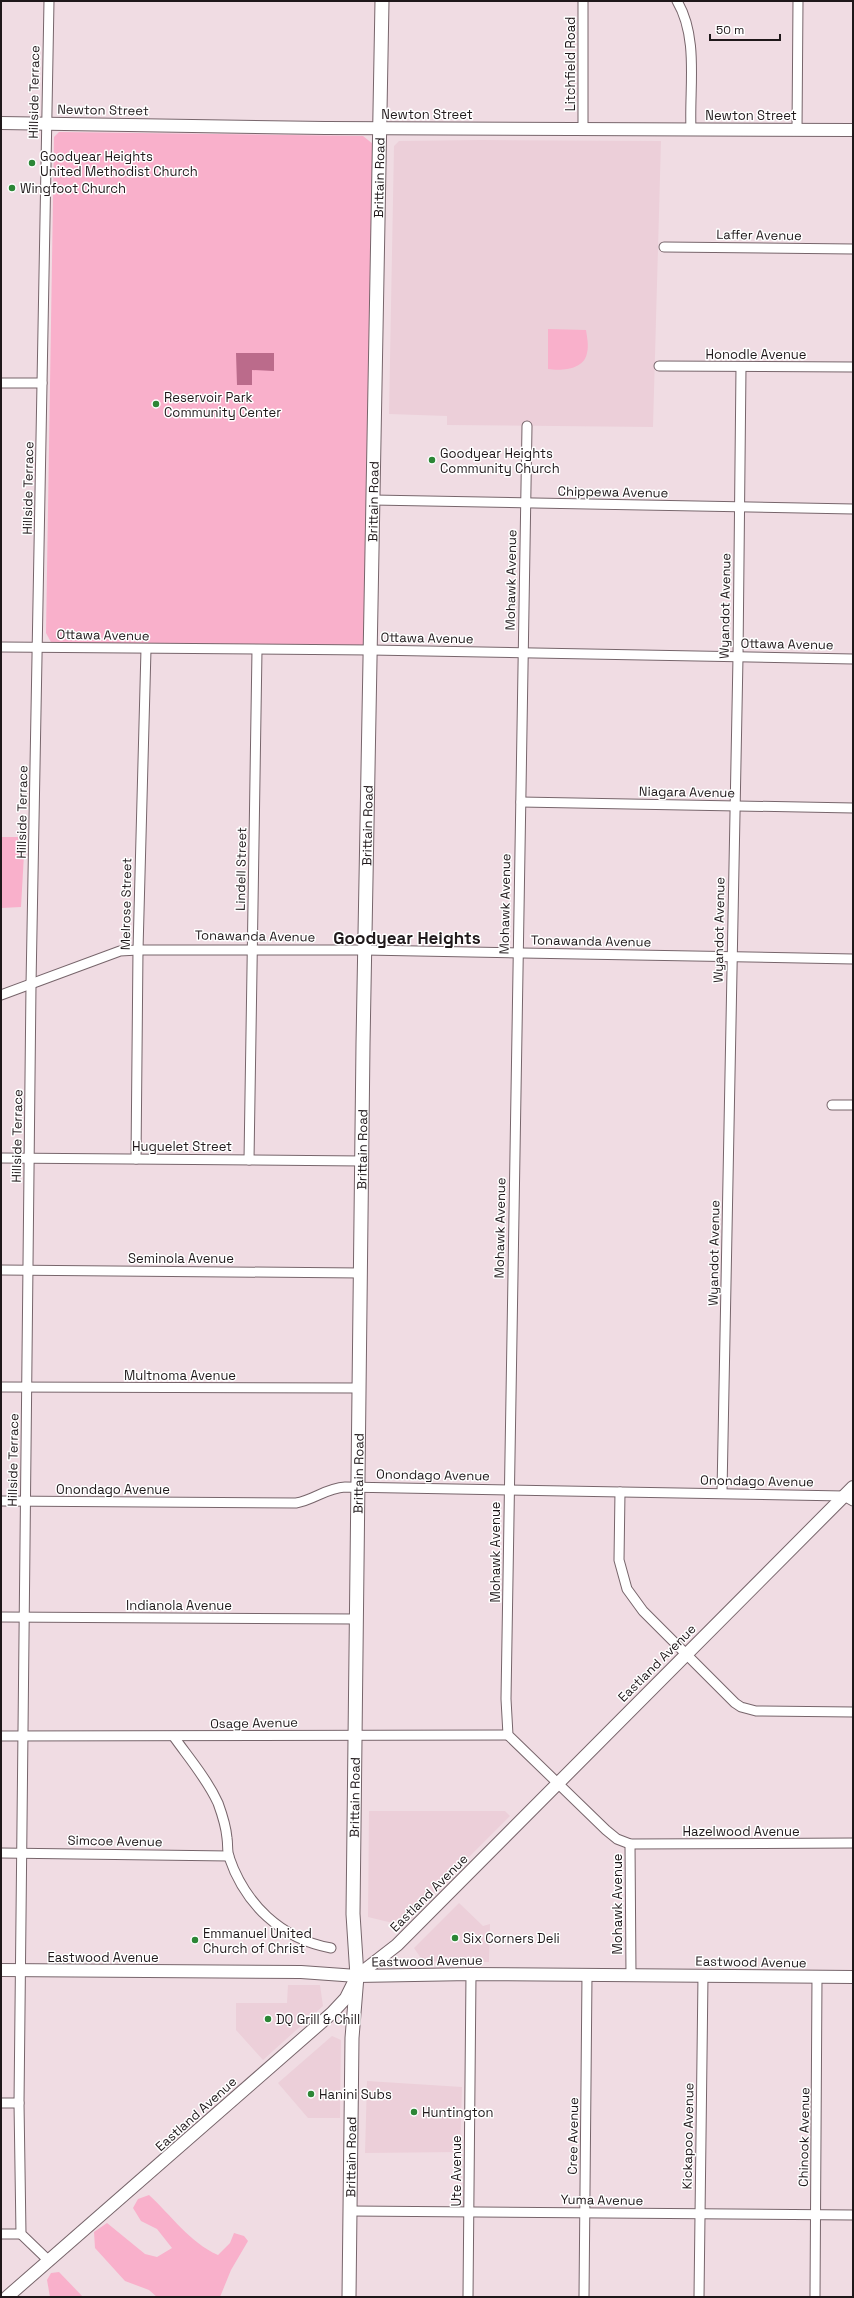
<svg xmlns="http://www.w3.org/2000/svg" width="854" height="2298" viewBox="0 0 854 2298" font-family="'Space Grotesk',sans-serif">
<rect width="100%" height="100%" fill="#f0dce3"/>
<!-- built -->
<g fill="#eccfd9">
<path d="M481,140L661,141L653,427L447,425V416L389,414L394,146L399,141Z"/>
<path d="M369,1811H505L510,1816L401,1925L368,1917Z"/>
<path d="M459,1903L483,1926L490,1924L489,1962L423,1961L414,1948Z"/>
<path d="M288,1985H320L323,2006L263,2060L236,2030V2003H287Z"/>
<path d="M332,2036L341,2040L340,2118H308L278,2083Z"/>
<path d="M367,2081L462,2087L460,2152L365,2153Z"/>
</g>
<!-- green -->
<g fill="#f9b0cb">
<path d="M59,132L363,136L373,144L365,643L362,647L52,644L46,633L54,137Z"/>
<path d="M548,329L586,330C587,337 589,346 587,353C584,370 561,371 548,369Z"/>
<path d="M1,837H25L21,907L1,908Z"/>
<path d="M149,2195C172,2216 189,2242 218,2255L230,2243L234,2233L244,2236L248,2241L231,2270L220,2297H157L149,2290L125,2281L95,2248L94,2232L107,2223L145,2254L157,2257L172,2248L157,2229L141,2221L133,2208L138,2199Z"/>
<path d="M59,2272L83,2297H50L47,2280L51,2273Z"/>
</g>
<!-- water -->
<path fill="#bb6b8b" d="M236,353H274V371L252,370V385H237Z"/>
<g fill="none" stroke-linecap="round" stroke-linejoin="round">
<defs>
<g id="minor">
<path d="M677,1C699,38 689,88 691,129"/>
<path d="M583,128V1"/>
<path d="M797,130L798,1"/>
<path d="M664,247L853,249"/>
<path d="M659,366L853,367"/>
<path d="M1,383H42"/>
<path d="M527,426L506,1699L508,1735L606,1830L617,1839L630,1844L853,1843"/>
<path d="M373,500L853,509"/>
<path d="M1,647L371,650L853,659"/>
<path d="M521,802L853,808"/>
<path d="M1,995L120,951L138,950H365L853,959"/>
<path d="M832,1105H853"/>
<path d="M1,1158L362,1161"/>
<path d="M136,1159L138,950L146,649"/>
<path d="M249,1160L257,650"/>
<path d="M1,1270L360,1273"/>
<path d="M1,1387L359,1388"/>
<path d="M620,1492L619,1560L627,1589L643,1611L735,1703L741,1707L756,1711L853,1712"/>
<path d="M722,1492L738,657L741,367"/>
<path d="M1,1501L296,1503C314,1500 326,1488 345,1487L844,1496L853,1501"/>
<path d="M1,1617L357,1619"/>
<path d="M1,1736L508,1735"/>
<path d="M174,1737C189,1758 207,1779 218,1803C222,1814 226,1826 227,1838C228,1844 227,1851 229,1857C245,1904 281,1939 331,1948"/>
<path d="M630,1844L631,1975"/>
<path d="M1,1853L229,1856"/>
<path d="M1,2103H19"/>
<path d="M351,2211L853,2215"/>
<path d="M1,2234H21"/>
<path d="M48,2260L21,2234L19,2103L31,985L49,1"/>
<path d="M468,2297L471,1974"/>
<path d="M584,2297L587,1975"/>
<path d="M699,2297L703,1976"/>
<path d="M815,2297L817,1977"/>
</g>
<g id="tertiary">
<path d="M1,123L325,128L853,130"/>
<path d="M1,1970L301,1972L357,1976L471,1974L853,1977"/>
<path d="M7,2297L332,2013L346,1998L357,1976L397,1945L853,1487"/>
</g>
<g id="secondary">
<path id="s1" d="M349,2297L352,2038L357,1976L353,1914L363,1044L382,1"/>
</g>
</defs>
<!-- minor casing -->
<use href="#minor" stroke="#77656b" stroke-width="11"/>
<!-- tertiary casing -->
<use href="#tertiary" stroke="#77656b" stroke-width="14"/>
<!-- secondary casing -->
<use href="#secondary" stroke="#77656b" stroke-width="15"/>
<!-- minor -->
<use href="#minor" stroke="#fff" stroke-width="9"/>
<!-- tertiary -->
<use href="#tertiary" stroke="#fff" stroke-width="12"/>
<!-- secondary -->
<use href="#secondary" stroke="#fff" stroke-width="13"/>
</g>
<!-- markers -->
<g fill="#2c8636" stroke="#fff" stroke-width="1.5">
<circle cx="32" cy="163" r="4"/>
<circle cx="12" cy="188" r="4"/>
<circle cx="156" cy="404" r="4"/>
<circle cx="432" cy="460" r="4"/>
<circle cx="455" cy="1938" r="4"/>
<circle cx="195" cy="1940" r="4"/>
<circle cx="268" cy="2019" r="4"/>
<circle cx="311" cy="2094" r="4"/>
<circle cx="414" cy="2112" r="4"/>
</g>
<g text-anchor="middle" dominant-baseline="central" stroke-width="3" stroke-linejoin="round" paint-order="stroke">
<!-- street labels -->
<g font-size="13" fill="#1f181a" stroke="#fff">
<text transform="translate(570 64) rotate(-90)">Litchfield Road</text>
<text transform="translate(34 92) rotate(-89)">Hillside Terrace</text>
<text transform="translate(103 110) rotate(1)">Newton Street</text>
<text x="427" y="114">Newton Street</text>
<text x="751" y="115">Newton Street</text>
<text stroke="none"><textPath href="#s1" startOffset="2120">Brittain Road</textPath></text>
<text transform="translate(759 235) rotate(1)">Laffer Avenue</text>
<text x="756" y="354">Honodle Avenue</text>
<text transform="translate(28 488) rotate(-89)">Hillside Terrace</text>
<text transform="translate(613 492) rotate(1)">Chippewa Avenue</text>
<text stroke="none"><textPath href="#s1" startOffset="1796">Brittain Road</textPath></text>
<text transform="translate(511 580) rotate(-89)">Mohawk Avenue</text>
<text transform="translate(725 606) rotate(-89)">Wyandot Avenue</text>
<text transform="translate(103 635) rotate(1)">Ottawa Avenue</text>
<text transform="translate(427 638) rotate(1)">Ottawa Avenue</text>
<text transform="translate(787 644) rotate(1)">Ottawa Avenue</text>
<text transform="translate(687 792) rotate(1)">Niagara Avenue</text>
<text transform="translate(22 812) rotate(-89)">Hillside Terrace</text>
<text stroke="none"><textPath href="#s1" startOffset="1472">Brittain Road</textPath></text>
<text transform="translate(241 869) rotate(-89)">Lindell Street</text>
<text transform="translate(126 904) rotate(-89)">Melrose Street</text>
<text transform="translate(505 904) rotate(-89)">Mohawk Avenue</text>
<text transform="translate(719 930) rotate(-89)">Wyandot Avenue</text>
<text transform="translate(255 936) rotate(1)">Tonawanda Avenue</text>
<text transform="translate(591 941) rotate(1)">Tonawanda Avenue</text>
<text transform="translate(17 1136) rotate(-89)">Hillside Terrace</text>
<text x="182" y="1146">Huguelet Street</text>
<text stroke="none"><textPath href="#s1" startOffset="1148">Brittain Road</textPath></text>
<text transform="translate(500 1228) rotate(-89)">Mohawk Avenue</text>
<text transform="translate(714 1253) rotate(-89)">Wyandot Avenue</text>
<text x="181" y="1258">Seminola Avenue</text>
<text x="180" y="1375">Multnoma Avenue</text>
<text transform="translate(13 1460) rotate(-89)">Hillside Terrace</text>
<text stroke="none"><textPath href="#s1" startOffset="824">Brittain Road</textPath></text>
<text transform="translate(433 1475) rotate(1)">Onondago Avenue</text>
<text transform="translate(757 1481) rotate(1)">Onondago Avenue</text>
<text x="113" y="1489">Onondago Avenue</text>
<text transform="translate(495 1552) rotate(-90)">Mohawk Avenue</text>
<text x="179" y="1605">Indianola Avenue</text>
<text transform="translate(657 1663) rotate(-45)">Eastland Avenue</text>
<text transform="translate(254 1723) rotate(-1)">Osage Avenue</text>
<text stroke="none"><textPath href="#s1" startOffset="500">Brittain Road</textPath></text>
<text x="741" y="1831">Hazelwood Avenue</text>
<text transform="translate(115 1841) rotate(1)">Simcoe Avenue</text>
<text transform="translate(429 1893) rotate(-45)">Eastland Avenue</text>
<text transform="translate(617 1904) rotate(-90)">Mohawk Avenue</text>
<text x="103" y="1957">Eastwood Avenue</text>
<text transform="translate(427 1961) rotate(-1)">Eastwood Avenue</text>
<text transform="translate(751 1962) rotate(1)">Eastwood Avenue</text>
<text transform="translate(196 2114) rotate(-42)">Eastland Avenue</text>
<text transform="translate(573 2136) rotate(-89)">Cree Avenue</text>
<text transform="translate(688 2136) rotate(-89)">Kickapoo Avenue</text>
<text transform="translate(804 2137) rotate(-89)">Chinook Avenue</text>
<text stroke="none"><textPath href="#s1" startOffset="140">Brittain Road</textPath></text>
<text transform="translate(456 2171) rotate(-90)">Ute Avenue</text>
<text transform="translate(602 2200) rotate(1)">Yuma Avenue</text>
</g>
<!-- poi labels -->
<g font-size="13" fill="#1f181a" stroke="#fff" text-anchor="start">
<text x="40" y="156">Goodyear Heights<tspan x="40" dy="15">United Methodist Church</tspan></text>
<text x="20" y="188">Wingfoot Church</text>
<text x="164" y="397">Reservoir Park<tspan x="164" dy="15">Community Center</tspan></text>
<text x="440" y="453">Goodyear Heights<tspan x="440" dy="15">Community Church</tspan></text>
<text x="203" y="1933">Emmanuel United<tspan x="203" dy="15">Church of Christ</tspan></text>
<text x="463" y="1938">Six Corners Deli</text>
<text x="276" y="2019">DQ Grill &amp; Chill</text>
<text x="319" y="2094">Hanini Subs</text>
<text x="422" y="2112">Huntington</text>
</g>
<!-- district labels -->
<g font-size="17" font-weight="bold" fill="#1f181a" stroke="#fff">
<text x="407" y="938">Goodyear Heights</text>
</g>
</g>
<!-- border -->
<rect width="854" height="2298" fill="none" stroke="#1f181a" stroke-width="4"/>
<!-- scale -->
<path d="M710 34v6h70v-6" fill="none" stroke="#1f181a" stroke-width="2"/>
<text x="716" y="34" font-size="12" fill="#1f181a" stroke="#ffffff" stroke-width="3" paint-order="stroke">50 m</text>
</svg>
